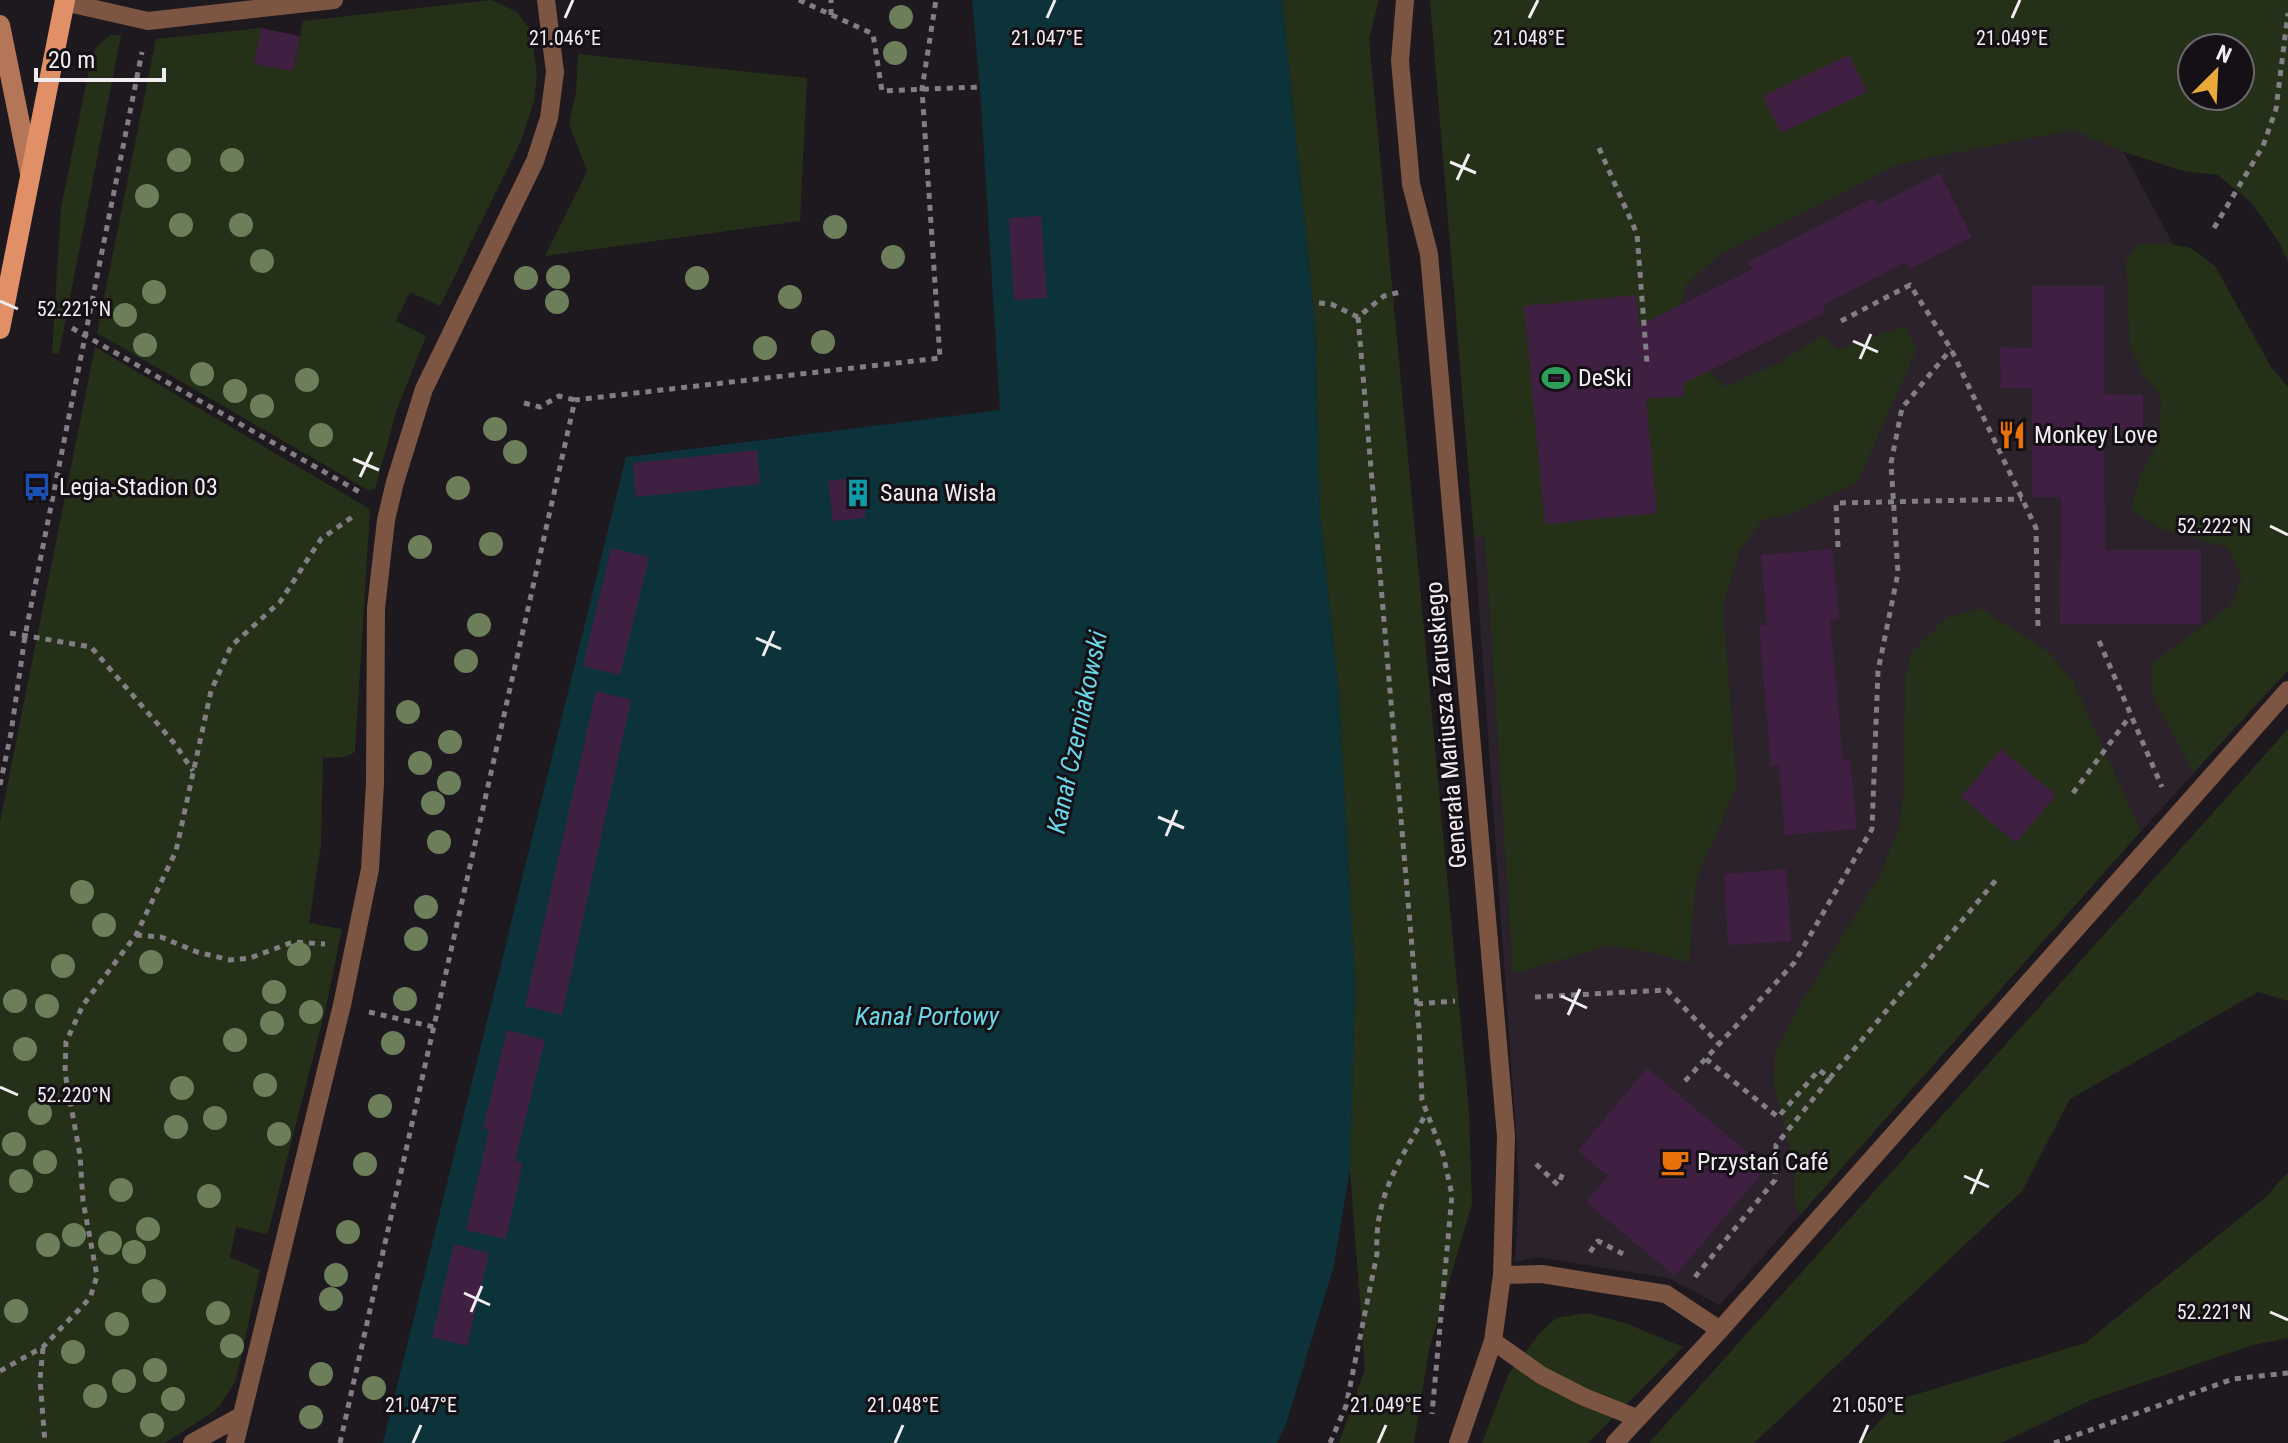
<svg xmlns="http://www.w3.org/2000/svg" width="2288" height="1443" viewBox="0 0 2288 1443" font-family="'Roboto Condensed',sans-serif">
<rect width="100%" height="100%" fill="#1e191e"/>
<!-- built -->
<path fill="#2b222b" d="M2038,42L2122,149L2288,458V670L2141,831L1720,1305L1668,1278L1537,1257L1515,1262L1519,1188L1515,1119L1474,537L1661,520L1641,236Z"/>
<!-- green -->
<g fill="#243118" fill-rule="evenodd">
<path d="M491,0L517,12L531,31L537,74L534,101L521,141L440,306L410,292L396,321L426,336L397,409L375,489L368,490L97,333L156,39L261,28L254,64L293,71L303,21Z"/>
<path d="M1282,0H1379L1369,39L1469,1112L1472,1204L1429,1350L1414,1443H1339L1365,1369L1350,1170L1355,983L1339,696L1320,514L1315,324Z"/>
<path d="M1430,0H2288V262L2280,244L2252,203L2218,175L2183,171L2118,150L2073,130L1898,164L1718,256L1686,285L1677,317L1705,365L1725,387L1781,362L1823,335L1838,350L1905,326L1917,349L1857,483L1790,514L1762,520L1739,552L1723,607L1737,786L1696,881L1689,963L1655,953L1608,946L1513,974L1485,537H1474ZM2192,48H2240V96H2192Z"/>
<path d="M111,35H121L59,354L52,353L61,208L91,60L97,46Z"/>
<path d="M578,54L807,78L800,221L545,256L587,171L569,124L576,92Z"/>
<path d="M2165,243L2191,248L2215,266L2271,367L2288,387V670L2194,772L2153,698L2151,664L2230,606L2242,578L2227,547L2161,529L2131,509L2140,476L2160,439L2161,396L2143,375L2130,347L2126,260L2138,245Z"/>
<path d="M95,347L370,509L355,752L345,757L323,758L321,844L309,923L342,929L325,1011L269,1229L266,1234L236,1227L230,1257L260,1270L236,1380L221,1404L213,1412L165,1443H0V822Z"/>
<path d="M1980,608L2049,652L2073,681L2141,831L1800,1215L1794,1202L1795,1169L1774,1085L1775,1052L1802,1001L1880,875L1900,825L1904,785L1905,677L1912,652L1946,618Z"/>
<path d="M2288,729V1001L2258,992L2070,1099L2022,1191L1754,1443H1649Z"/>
<path d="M2288,1172V1338L2253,1345L2091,1400L2001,1443H1859L1901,1399L2085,1343L2266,1197Z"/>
<path d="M1587,1313L1625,1323L1683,1347L1588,1443H1482L1509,1373L1540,1333L1556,1318Z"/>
</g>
<!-- water -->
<path fill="#0c3339" d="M972,0H1282L1315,324L1320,514L1339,696L1355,983L1350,1170L1333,1269L1286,1424L1277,1443H383L626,457L1000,410L980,87Z"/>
<!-- building -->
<g fill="#402042">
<path d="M261,28L300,36L293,71L254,64Z"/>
<path d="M1849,55L1867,92L1781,133L1763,96Z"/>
<path d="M1940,173L1972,237L1910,269L1906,262L1823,305L1826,312L1683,384L1684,396L1646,399L1657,513L1545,524L1524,306L1636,295L1639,326L1752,269L1748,262L1789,241L1873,198L1877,205Z"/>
<path d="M1041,216L1047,298L1014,300L1009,218Z"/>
<path d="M2032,286H2104V394L2143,395V435H2104L2105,550H2201V624H2060L2061,497H2032V388H2001L2000,347L2032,348Z"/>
<path d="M757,450L760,484L636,497L633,463Z"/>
<path d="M860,477L866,518L833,521L828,481Z"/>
<path d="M611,548L649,557L620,675L583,666Z"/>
<path d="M1832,549L1839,619L1830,620L1843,760L1850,759L1857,829L1785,835L1779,765L1771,766L1759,626L1767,625L1761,555Z"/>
<path d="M596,691L631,700L562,1015L525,1006Z"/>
<path d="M2001,749L2056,795L2016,843L1961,797Z"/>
<path d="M1786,869L1791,941L1728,945L1724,874Z"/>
<path d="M507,1030L545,1040L515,1161L523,1163L506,1239L466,1230L489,1130L483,1129Z"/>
<path d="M1647,1068L1766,1168L1675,1276L1586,1202L1608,1176L1578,1151Z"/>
<path d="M454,1244L489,1253L467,1346L432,1337Z"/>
</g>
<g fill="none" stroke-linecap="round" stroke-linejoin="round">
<!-- path -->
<g stroke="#837e83" stroke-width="5" stroke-dasharray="6 6" stroke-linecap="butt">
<path d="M799,0L873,34L882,91L980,87"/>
<path d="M831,15V0"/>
<path d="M1599,148L1637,234L1647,363"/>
<path d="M2214,228L2263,146L2276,109L2288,13"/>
<path d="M1319,303L1331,304L1358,317L1384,296L1404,291"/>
<path d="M1358,317L1419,1029L1422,1100L1443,1154L1452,1195L1432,1414"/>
<path d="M1841,321L1910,285L1951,349L2036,528L2038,627"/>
<path d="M72,328L363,494"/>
<path d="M524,403L540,407L559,396L575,400"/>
<path d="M1838,547L1836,503L2022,499"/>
<path d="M10,633L91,647L175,744L193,771"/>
<path d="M2099,641L2162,787"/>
<path d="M0,785L11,733L25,636L142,52"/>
<path d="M2073,793L2130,716"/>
<path d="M136,935L161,937L197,952L230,960L250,958L293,942L325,944"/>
<path d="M1535,997L1667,990L1719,1044"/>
<path d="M1417,1004L1455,1001"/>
<path d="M369,1012L434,1027"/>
<path d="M1706,1059L1778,1117L1819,1070L1830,1078L1996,880"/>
<path d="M1685,1081L1794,963L1872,829L1878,671L1898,573L1891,463L1902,408L1951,349"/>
<path d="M1536,1164L1558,1185L1564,1170"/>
<path d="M1590,1252L1598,1241L1623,1254"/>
<path d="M1695,1277L1775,1180L1776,1145L1830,1078"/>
<path d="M43,1348L40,1379L45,1443"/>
<path d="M0,1371L43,1347L90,1298L97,1276L83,1201L80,1155L65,1073L66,1042L83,1005L136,935L176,851L211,691L231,646L280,602L321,539L355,515"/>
<path d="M340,1443L575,400L940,358L922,89L936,0"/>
<path d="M1330,1443L1346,1406L1377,1254C1374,1197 1399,1162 1426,1114"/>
<path d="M2054,1443L2233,1379L2288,1373"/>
</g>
<!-- lane -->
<g stroke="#7c5543" stroke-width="18">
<path d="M1405,0L1400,61L1411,184L1429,254L1506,1136L1502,1275L1493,1341L1458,1443"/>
<path d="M64,2L148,21L334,0"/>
<path d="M1502,1275L1542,1274L1666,1294L1720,1330"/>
<path d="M1493,1341L1541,1375L1584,1397L1637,1418"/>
<path d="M192,1443L241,1416"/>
<path d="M235,1443L342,1005L370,869L375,783L376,608L386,520L395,482L424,389L535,161L549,118L555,72L546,0"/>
<path d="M1615,1443L1720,1330L2288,690"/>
</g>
<!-- secondary -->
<path stroke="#b57658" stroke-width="20" d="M0,25L30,173"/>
<!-- primary -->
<path stroke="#e08f67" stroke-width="20" d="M0,329L65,0"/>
</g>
<!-- trees -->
<g fill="#6c7e5a">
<circle cx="901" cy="17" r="12"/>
<circle cx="895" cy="53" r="12"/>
<circle cx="179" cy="160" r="12"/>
<circle cx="232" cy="160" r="12"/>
<circle cx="147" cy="196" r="12"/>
<circle cx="181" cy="225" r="12"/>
<circle cx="241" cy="225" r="12"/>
<circle cx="835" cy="227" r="12"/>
<circle cx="893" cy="257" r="12"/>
<circle cx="262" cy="261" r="12"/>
<circle cx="558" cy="277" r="12"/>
<circle cx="526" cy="278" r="12"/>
<circle cx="697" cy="278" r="12"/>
<circle cx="154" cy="292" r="12"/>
<circle cx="790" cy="297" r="12"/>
<circle cx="557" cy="302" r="12"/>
<circle cx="125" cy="315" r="12"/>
<circle cx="823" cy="342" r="12"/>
<circle cx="145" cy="345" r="12"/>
<circle cx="765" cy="348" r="12"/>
<circle cx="202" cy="374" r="12"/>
<circle cx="307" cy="380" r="12"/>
<circle cx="235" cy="391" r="12"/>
<circle cx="262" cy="406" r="12"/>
<circle cx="495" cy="429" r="12"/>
<circle cx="321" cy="435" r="12"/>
<circle cx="515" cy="452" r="12"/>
<circle cx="458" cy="488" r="12"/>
<circle cx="491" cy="544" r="12"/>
<circle cx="420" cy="547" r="12"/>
<circle cx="479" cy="625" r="12"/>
<circle cx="466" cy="661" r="12"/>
<circle cx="408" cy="712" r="12"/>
<circle cx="450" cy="742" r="12"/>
<circle cx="420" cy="763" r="12"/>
<circle cx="449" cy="783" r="12"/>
<circle cx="433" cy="803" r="12"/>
<circle cx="439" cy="842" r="12"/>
<circle cx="82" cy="892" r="12"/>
<circle cx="426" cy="907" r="12"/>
<circle cx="104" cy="925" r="12"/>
<circle cx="416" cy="939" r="12"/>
<circle cx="299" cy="954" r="12"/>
<circle cx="151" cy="962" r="12"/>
<circle cx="63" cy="966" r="12"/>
<circle cx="274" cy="992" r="12"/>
<circle cx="405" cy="999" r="12"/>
<circle cx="15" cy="1001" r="12"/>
<circle cx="47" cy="1006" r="12"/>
<circle cx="311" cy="1012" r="12"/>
<circle cx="272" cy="1023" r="12"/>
<circle cx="235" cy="1040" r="12"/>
<circle cx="393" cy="1043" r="12"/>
<circle cx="25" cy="1049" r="12"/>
<circle cx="265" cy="1085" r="12"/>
<circle cx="182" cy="1088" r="12"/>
<circle cx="380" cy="1106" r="12"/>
<circle cx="40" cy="1113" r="12"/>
<circle cx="215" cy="1118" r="12"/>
<circle cx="176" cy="1127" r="12"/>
<circle cx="279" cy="1134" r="12"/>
<circle cx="14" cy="1144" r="12"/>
<circle cx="45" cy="1162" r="12"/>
<circle cx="365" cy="1164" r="12"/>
<circle cx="21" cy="1181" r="12"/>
<circle cx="121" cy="1190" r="12"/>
<circle cx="209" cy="1196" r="12"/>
<circle cx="148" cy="1229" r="12"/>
<circle cx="348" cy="1232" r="12"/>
<circle cx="74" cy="1235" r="12"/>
<circle cx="110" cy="1243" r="12"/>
<circle cx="48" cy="1245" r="12"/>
<circle cx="134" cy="1252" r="12"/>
<circle cx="336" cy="1275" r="12"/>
<circle cx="154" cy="1291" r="12"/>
<circle cx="331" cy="1299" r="12"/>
<circle cx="16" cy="1311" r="12"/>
<circle cx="218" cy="1313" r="12"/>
<circle cx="117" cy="1324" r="12"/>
<circle cx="232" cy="1346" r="12"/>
<circle cx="73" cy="1352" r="12"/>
<circle cx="155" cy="1370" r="12"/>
<circle cx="321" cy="1374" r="12"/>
<circle cx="124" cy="1381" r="12"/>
<circle cx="374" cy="1388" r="12"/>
<circle cx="95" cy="1396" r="12"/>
<circle cx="173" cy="1399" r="12"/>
<circle cx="311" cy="1417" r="12"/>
<circle cx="152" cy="1425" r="12"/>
</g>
<!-- ticks -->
<path fill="none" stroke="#f0ecf0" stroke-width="3" d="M565,18L573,0M1047,18L1055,0M1529,18L1538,0M2012,18L2020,0M1450,162L1476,173M1457,180L1469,154M0,301L18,309M1853,341L1878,352M1860,359L1871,334M353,459L379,470M360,477L372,452M2270,526L2288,535M756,638L781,649M763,656L774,631M1158,817L1184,828M1166,836L1177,810M1561,996L1587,1008M1568,1015L1580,989M0,1087L18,1095M1964,1176L1989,1187M1971,1194L1982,1169M464,1293L490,1305M471,1312L482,1286M2270,1312L2288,1320M413,1443L421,1425M895,1443L903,1425M1378,1443L1386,1425M1860,1443L1868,1425"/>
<!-- icons -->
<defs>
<symbol id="stadium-bare" viewBox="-9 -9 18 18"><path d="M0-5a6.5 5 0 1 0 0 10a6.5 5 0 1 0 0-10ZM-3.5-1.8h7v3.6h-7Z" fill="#2e9e5b" stroke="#151015" stroke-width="2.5" paint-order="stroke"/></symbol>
<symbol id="restaurant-bare" viewBox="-9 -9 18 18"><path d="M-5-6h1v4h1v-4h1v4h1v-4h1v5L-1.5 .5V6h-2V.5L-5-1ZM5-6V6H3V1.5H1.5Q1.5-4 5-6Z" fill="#e8710a" stroke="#151015" stroke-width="2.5" paint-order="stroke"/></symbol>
<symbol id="bus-bare" viewBox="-9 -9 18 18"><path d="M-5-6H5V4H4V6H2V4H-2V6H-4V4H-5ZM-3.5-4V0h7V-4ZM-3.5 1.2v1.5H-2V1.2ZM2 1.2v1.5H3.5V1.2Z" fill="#1a4fb4" stroke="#151015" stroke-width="2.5" paint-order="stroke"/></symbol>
<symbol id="building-bare" viewBox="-9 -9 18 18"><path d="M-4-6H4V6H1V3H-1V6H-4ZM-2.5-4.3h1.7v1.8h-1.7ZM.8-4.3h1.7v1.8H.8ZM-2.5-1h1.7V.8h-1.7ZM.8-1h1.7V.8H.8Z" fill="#0f9aa8" stroke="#151015" stroke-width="2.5" paint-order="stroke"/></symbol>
<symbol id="cafe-bare" viewBox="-9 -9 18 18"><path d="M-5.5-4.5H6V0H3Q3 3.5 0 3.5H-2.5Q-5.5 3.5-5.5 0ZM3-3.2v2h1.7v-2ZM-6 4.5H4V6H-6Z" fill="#e8710a" stroke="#151015" stroke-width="2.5" paint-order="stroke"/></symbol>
</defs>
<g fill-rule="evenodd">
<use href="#stadium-bare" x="1536" y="358" width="40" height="40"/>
<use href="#restaurant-bare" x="1992" y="415" width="40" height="40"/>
<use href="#bus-bare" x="17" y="467" width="40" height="40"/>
<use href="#building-bare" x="838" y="473" width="40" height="40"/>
<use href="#cafe-bare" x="1655" y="1142" width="40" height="40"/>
</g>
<g text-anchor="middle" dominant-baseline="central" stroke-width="6" stroke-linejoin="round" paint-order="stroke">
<!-- poi labels -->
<g font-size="24" fill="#f0ecf0" stroke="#151015" text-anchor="start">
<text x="1578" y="378">DeSki</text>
<text x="2034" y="435">Monkey Love</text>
<text x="59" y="487">Legia-Stadion 03</text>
<text x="880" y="493">Sauna Wisła</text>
<text x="1697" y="1162">Przystań Café</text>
</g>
<!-- street labels -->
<g font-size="24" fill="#f0ecf0" stroke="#151015">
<text transform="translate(1446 725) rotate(-95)">Generała Mariusza Zaruskiego</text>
</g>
<!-- water labels -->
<g font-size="26" font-style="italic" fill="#69d6e7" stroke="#151015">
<text transform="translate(1077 732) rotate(-78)">Kanał Czerniakowski</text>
<text x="927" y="1016">Kanał Portowy</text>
</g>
</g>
<g font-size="20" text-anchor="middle" fill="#f0ecf0" stroke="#151015" stroke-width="6" stroke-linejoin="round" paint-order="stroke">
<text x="565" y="45">21.046°E</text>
<text x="1047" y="45">21.047°E</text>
<text x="1529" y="45">21.048°E</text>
<text x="2012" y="45">21.049°E</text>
<text x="74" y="316">52.221°N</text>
<text x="2214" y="533">52.222°N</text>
<text x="74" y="1102">52.220°N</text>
<text x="2214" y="1319">52.221°N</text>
<text x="421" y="1412">21.047°E</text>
<text x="903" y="1412">21.048°E</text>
<text x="1386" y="1412">21.049°E</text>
<text x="1868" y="1412">21.050°E</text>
</g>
<!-- north arrow -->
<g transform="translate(2216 72) rotate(24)"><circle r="38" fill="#151015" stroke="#6d686d" stroke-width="2"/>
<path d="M0-6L14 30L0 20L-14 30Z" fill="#eba93a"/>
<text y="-12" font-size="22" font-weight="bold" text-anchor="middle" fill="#f0ecf0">N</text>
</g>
<!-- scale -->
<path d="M36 68v12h128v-12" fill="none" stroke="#f0ecf0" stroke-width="4"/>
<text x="48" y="68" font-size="24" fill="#f0ecf0" stroke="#151015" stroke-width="6" paint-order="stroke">20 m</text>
</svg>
